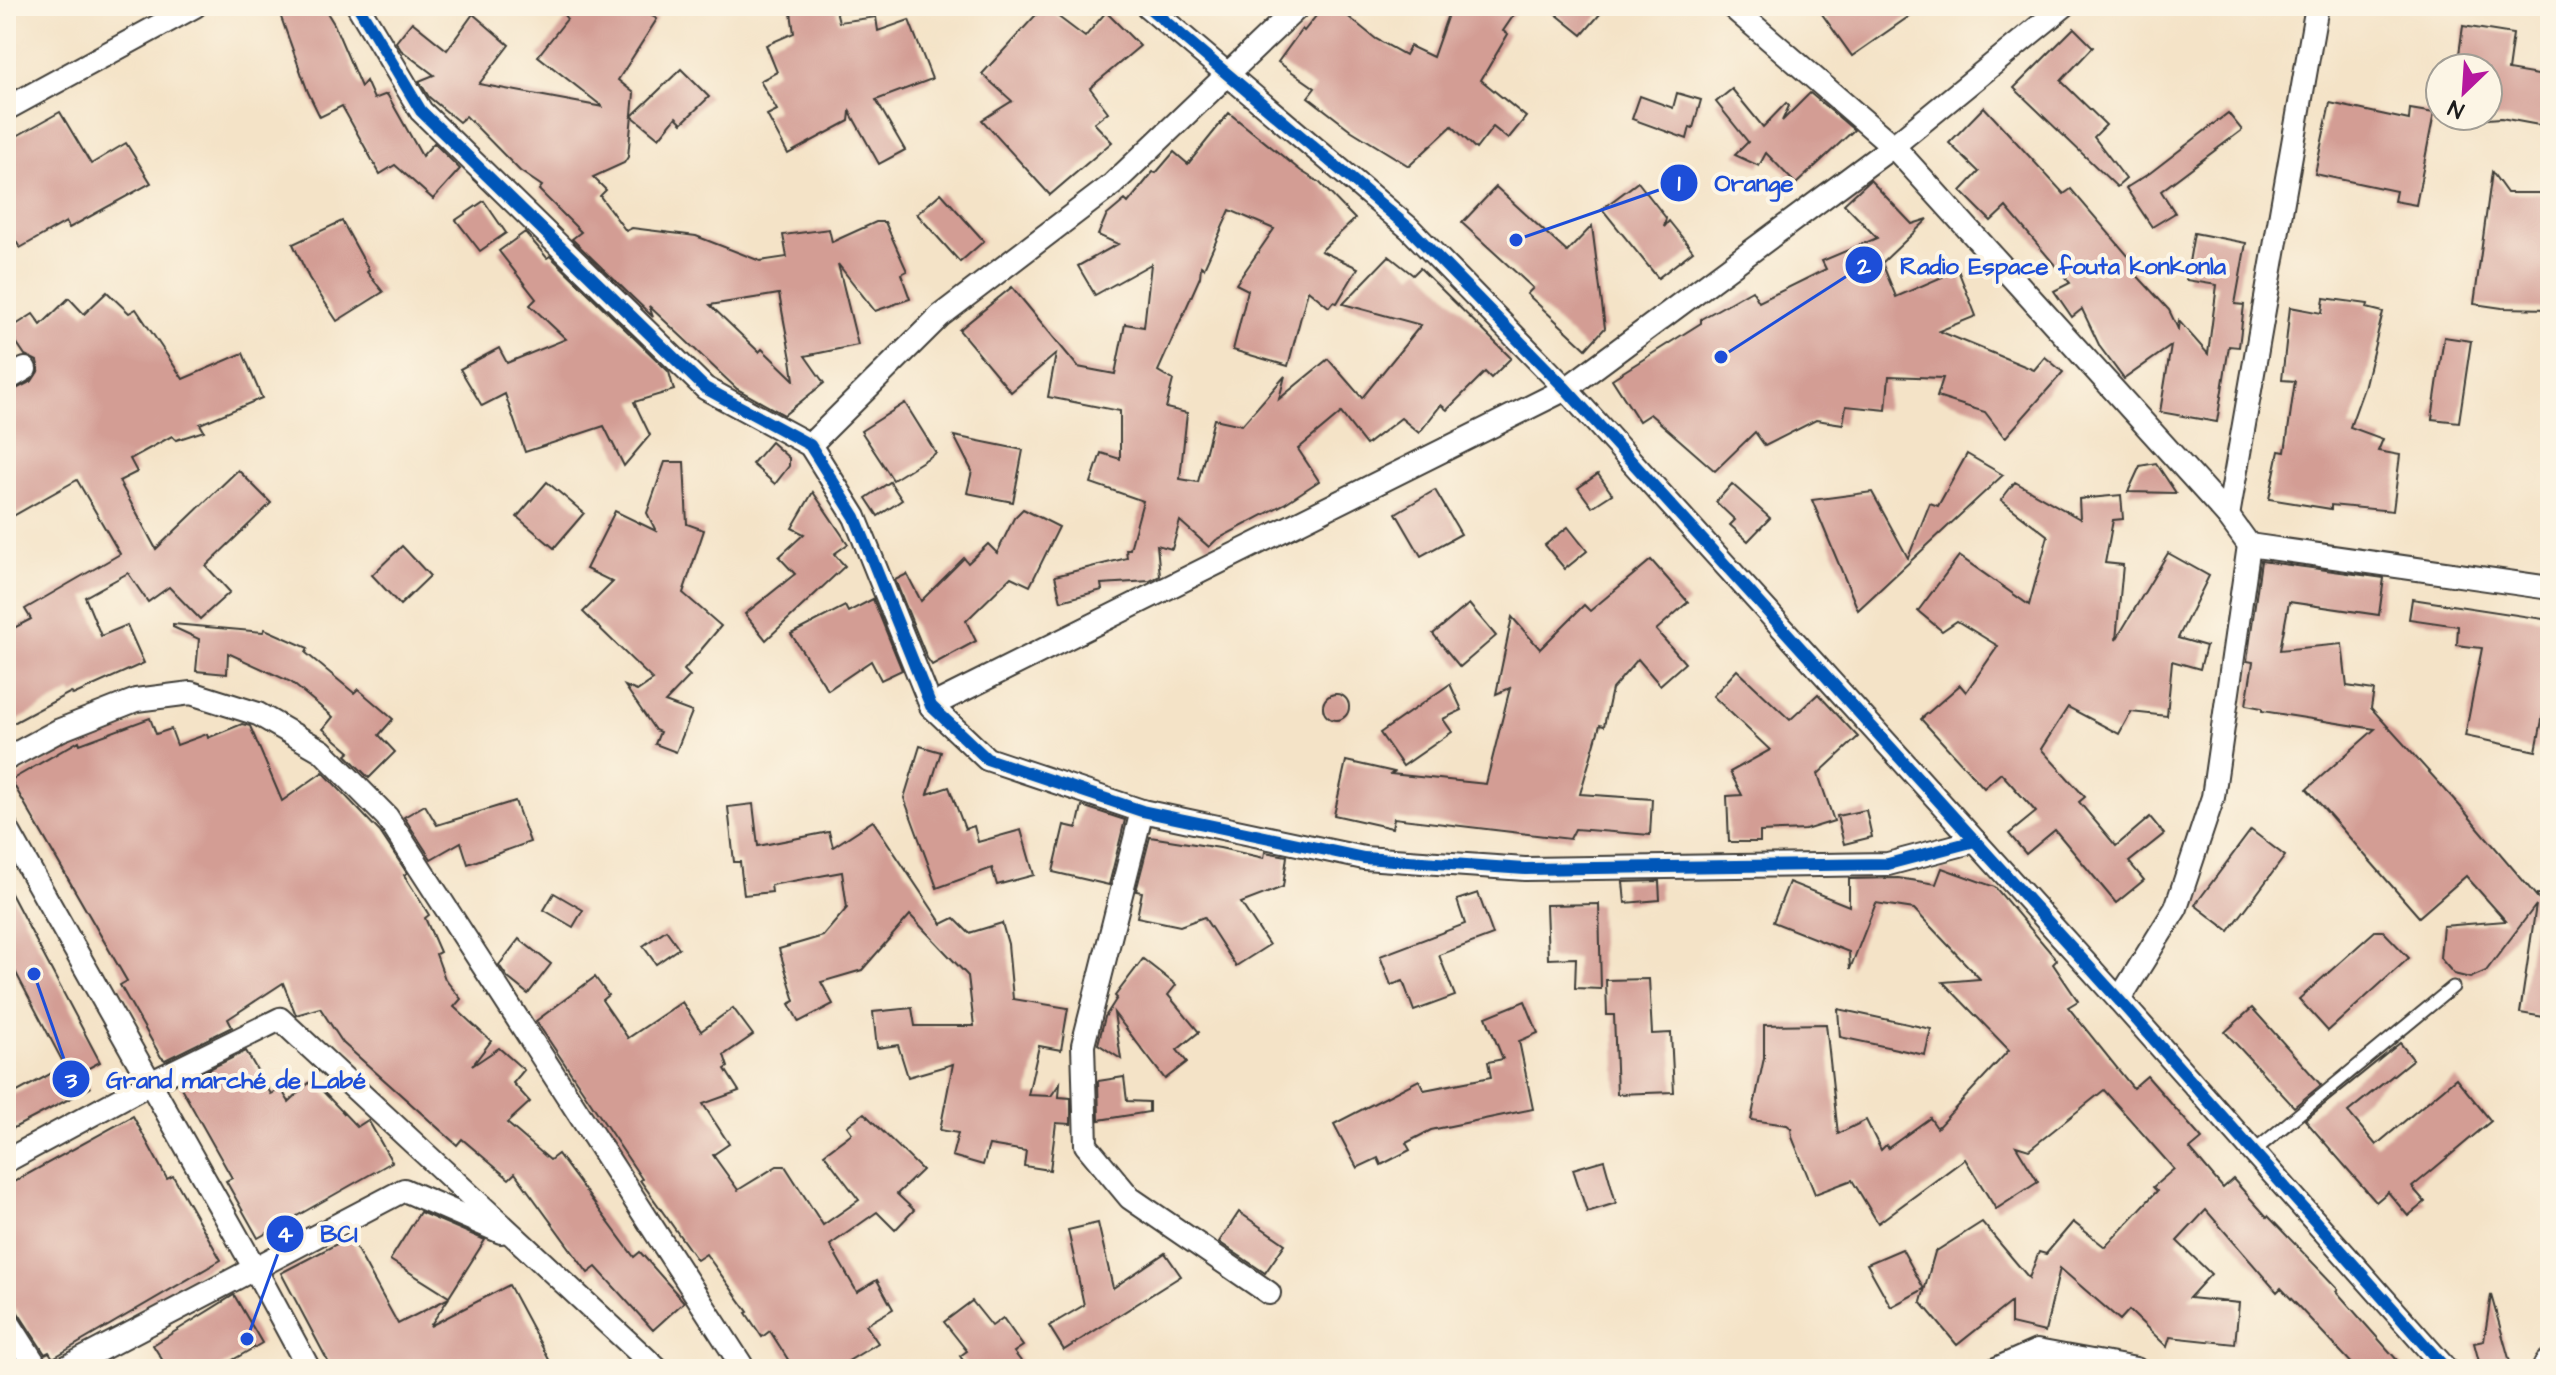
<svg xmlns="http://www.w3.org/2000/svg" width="2556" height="1375" viewBox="0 0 2556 1375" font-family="'Architects Daughter',sans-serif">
<rect width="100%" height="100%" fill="#fcf5e5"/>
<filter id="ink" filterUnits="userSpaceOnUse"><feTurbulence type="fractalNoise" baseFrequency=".0125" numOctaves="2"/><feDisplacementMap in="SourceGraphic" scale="16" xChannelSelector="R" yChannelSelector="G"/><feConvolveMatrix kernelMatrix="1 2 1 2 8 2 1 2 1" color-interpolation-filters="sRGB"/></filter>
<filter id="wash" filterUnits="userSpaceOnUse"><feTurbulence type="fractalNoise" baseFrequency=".006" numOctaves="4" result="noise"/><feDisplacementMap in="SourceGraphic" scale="32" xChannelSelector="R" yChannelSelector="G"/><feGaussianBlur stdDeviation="1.8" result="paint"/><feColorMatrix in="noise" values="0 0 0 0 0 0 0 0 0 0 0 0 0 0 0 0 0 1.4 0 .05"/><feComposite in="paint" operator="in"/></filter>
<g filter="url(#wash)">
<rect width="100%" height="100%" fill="#f4e3c7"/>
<g id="blocks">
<!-- building -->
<g fill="#d39d94" fill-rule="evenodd">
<path d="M277,6H323L334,24L361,87L366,81L374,99L387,94L422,156L434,143L460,169L433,199L395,165L380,174L342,106L320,117L308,92Z"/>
<path d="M557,6H636L657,19L618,80L634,93L628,157L624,163L593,177L606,190L600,196L626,231L632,228L696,236L760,261L787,257L783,235L829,229L832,242L876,222H885L907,271L901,274L910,299L875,311L838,264L858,345L805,356L824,383L784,415L737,389L649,306L653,317L572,239L581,232L539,190L542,186L520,171L466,116L459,122L429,97L419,81L434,75L401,50L396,42L412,22L447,50L473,14L509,45L479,84L603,107L538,56L567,19ZM779,294L791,359L794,380L762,349L759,352L710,305Z"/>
<path d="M790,6H835L839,22L876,17L878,31L909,20L932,79L876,100L905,150L879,164L850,112L849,121L788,154L767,115L777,110L760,81L777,72L766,45L794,33Z"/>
<path d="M1044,6L1085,37L1106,12L1140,46L1090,88L1108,112L1094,123L1112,142L1050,195L982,120L1012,101L982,74Z"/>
<path d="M1324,6H1335L1376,39L1405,55L1410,46L1433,57L1451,6H1520L1503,31L1508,34L1481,80L1526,117L1508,139L1493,127L1476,149L1452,126L1409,166L1352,131L1308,97L1315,88L1278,62L1302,29L1304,31Z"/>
<path d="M1546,6H1607L1582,35Z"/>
<path d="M1834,6H1924L1852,56L1822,14Z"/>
<path d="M2463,26L2513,34L2508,70L2550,77V127L2501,118L2488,119V68H2457Z"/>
<path d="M2074,28L2093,47L2061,81L2106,125L2094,137L2126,179L2117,187L2014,88Z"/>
<path d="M681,69L709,97L682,123L676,117L659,138L632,116Z"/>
<path d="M1732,89L1763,127L1786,103L1789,106L1782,121L1810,93L1854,130L1796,184L1766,153L1759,166L1735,155L1748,142L1716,102Z"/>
<path d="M1677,93L1701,100L1693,128L1690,127L1687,139L1632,119L1640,96L1673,108Z"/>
<path d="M2330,103L2409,120L2410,109L2434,113L2416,205L2394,201L2396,191L2315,174Z"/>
<path d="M1984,107L2064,194L2071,189L2141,271L2132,270L2169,310L2178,329L2179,321L2208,354L2217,285L2186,280L2194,233L2246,243L2235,304L2244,305L2239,347L2229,346L2217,422L2160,412L2171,346L2124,379L2100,347L2082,309L2072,317L2054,291L2070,283L2006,207L1991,221L1961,191L1979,172L1949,143Z"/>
<path d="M60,112L91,164L126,143L151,183L69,228L66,222L20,248L14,238L6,243V142Z"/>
<path d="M1229,113L1301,171L1320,183L1355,219L1321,251L1358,268L1337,303L1333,302L1329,307L1308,290L1288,366L1233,350L1248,290L1236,284L1274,229L1230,210L1204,268L1201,266L1200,277L1158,371L1173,380L1166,408L1187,413L1180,479L1198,482L1214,419L1242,425L1285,376L1279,399L1328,359L1362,398L1421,325L1343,304L1389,256L1413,275L1420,268L1511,358L1491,378L1485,372L1447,410L1441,405L1419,433L1401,418L1366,445L1341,413L1298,449L1319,481L1284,504L1216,540L1209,547L1180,521L1172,549L1157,545L1160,576L1150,581L1101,584L1102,590L1061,601L1055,576L1127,558L1126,549H1130L1143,501L1091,483L1101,453L1120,459V411L1048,397L1056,354L1011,392L959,330L1012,287L1078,367L1115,374L1125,324L1144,327L1151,264L1095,295L1078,266L1118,244L1098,235L1106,216L1125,200L1128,203L1153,172L1156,173L1174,152L1188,164Z"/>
<path d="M2228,113L2242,130L2161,191L2175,213L2152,227L2126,188L2150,173Z"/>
<path d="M2492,172L2507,193H2550V309L2502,308L2474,304Z"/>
<path d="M1870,180L1912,224L1928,219L1882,263L1896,297L1958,270L1976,316L1939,331L2034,370L2045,357L2063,372L2005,438L1985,412L1937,397L1943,378L1889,376L1886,410L1846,406L1843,424L1816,420L1765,446L1755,432L1715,471L1650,414L1639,421L1612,379L1701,323V319L1752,290L1759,302L1826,269L1822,261L1877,238L1844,204Z"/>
<path d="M1638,182L1666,218L1664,227L1669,221L1693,251L1658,278L1602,209Z"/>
<path d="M1496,187L1567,252L1592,226L1605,328L1586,349L1527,294L1533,288L1462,223Z"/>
<path d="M941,193L984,241L960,262L917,214Z"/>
<path d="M484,201L506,233L480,251L456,220Z"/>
<path d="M342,221L369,270L367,272L383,292L337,321L309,278L293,244Z"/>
<path d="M525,232L547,258L550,256L669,372L674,390L634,402L650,435L624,466L604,426L525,452L505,394L482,406L460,369L499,348L507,363L566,339L530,305L536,299L499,251Z"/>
<path d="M107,292L129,313L136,309L183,379L243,353L262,398L200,424L204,431L176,440L172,436L130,459L137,472L119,481L156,549L238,470L271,503L206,566L230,592L200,619L169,587L148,602L128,573L85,597L101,636L127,625L144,663L73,695L71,692L6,727V632L31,619L25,609L120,554L77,480L6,520V394L32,381L39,370L37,361L25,355L8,330L33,314L41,325L69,298L84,314Z"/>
<path d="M2324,298L2368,304L2367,308L2383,312L2364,388L2350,427L2383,439L2378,451L2400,455L2393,511L2331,505V509L2269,499L2279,451L2285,452L2295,381L2282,380L2290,307L2322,313Z"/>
<path d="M2444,337L2471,341L2459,422L2432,419Z"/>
<path d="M905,403L936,453L893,480L861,431Z"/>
<path d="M954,436L1023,450L1013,502L967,493L972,471Z"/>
<path d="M771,442L789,458V466L775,484L752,464Z"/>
<path d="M1967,454L2003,475L1858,610L1812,500L1872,492L1908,558L1930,503L1938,506Z"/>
<path d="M665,462H684L687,524L704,530L683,593L721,626L684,670L690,676L665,702L692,712L676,752L655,744L660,732L655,730L625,686L637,691L653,680L583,612L613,582L586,569L615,511L656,531L647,513Z"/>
<path d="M2156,463L2176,493L2128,492L2140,466Z"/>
<path d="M1598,474L1612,494L1592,507L1578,488Z"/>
<path d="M547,482L584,513L554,548L517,517Z"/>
<path d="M890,482L902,500L878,516L866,498Z"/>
<path d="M2015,482L2080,519L2079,499L2121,495L2123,519L2113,520L2105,563L2123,565L2116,640L2168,553L2209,576L2178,638L2206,646L2200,669L2172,661L2167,716L2131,712L2119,734L2068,707L2041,749L2085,797L2079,802L2116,846L2150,817L2164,834L2129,862L2144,880L2116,903L2055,830L2026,854L2009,834L2036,812L2001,773L1984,788L1921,719L1960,685L1966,692L1998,646L1957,621L1942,631L1918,611L1959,556L2029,605L2048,536L2001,500Z"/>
<path d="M1732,484L1770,518L1748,541L1730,525L1735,520L1716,502Z"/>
<path d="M1435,490L1461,534L1421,556L1396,513Z"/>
<path d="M813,492L848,544L834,554L845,566L766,640L745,614L795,574L779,557L804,534L792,528Z"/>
<path d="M1023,509L1059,527L1030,586L1011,577L966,621L976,641L932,665L927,658L895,580L907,574L921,601L964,558L968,563L988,544L997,553L1014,518Z"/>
<path d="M1568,527L1587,551L1565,569L1545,545Z"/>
<path d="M402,546L430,576L400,605L372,575Z"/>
<path d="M1651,560L1688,602L1656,630L1685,663L1660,685L1638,659L1612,689L1604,726L1600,725L1580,794L1652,799L1650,835L1575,829L1570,839L1394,818L1392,828L1334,815L1346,761L1394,772L1391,774L1486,784L1510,688L1496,694L1512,617L1540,649L1584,605L1590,611Z"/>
<path d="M2261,561L2384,578L2379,615L2289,602L2280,650L2342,644L2347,686L2374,690L2371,708L2459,805L2537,897V894L2550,895V1018L2520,1013L2536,905L2486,971L2470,978L2454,974L2440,958L2443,926L2506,921L2466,876L2419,917L2307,789L2375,729L2262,711V708L2246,705L2253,662L2247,661Z"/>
<path d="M873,599L902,670L881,680L871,661L828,690L791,634L845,606L848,612Z"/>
<path d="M2412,599L2550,620V679L2536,751L2465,736L2482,648L2457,645L2458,626L2409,619Z"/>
<path d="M1469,604L1496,636L1460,667L1433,634Z"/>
<path d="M173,624L263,632L265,629L308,648L306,653L354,693L358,689L393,719L379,735L395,752L369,778L346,755L350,752L323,729L333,717L291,682L228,653L227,674L196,671L199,639L173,627Z"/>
<path d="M1737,670L1790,720L1818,694L1858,737L1818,774L1834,821L1805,830L1760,832V842H1729L1727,796L1742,795L1730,772L1770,750L1713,696Z"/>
<path d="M1450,684L1462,710L1443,719L1452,732L1403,766L1380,733Z"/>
<circle cx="1336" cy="707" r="13"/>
<path d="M150,718L156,734L171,729L177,745L207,734L208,738L242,724L250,726L282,801L323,772L380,832L407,873L404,875L429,915L425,918L440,952L436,954L445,979L461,999L454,1007L491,1041L472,1066L499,1048L524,1070L513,1083L530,1102L507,1123L550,1160L558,1154L634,1257L640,1252L684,1302L653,1330L596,1267L588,1273L515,1173L509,1179L462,1139L457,1145L343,1043L320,1008L296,1015L283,983L228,1019L232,1027L165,1060L161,1057L120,985L127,981L11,780L79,741L80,744Z"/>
<path d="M920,746L941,752L928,794L949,787L965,829L974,826L978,842L1021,830L1034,875L997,885L992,868L937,888L904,798Z"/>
<path d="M515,801L530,842L468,864L461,842L431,859L404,817L425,805L437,825Z"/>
<path d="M753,804L758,846L829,832L833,847L873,821L942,924L954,918L969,933L1002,923L1008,944L1013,999L1068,1008L1061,1050L1039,1046L1028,1095L1051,1096L1060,1083L1059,1097L1071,1098V1124L1056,1123L1050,1170L1024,1166L1026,1151L989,1145L983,1165L952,1156L958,1133L940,1130L953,1064L908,1077L898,1045L877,1048L873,1012L912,1008L915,1026H974L968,976L910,915L862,970L821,982L833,1004L799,1022L789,1004L795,1001L779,949L823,936L847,908L842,872L771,885L772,892L744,895L740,862H734L728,807Z"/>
<path d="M1082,806L1125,820L1109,885L1053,872L1064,825L1077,828Z"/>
<path d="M1866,810L1872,837L1844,844L1837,816Z"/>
<path d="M2251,830L2285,856L2229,931L2195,905Z"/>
<path d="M1150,837L1220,848L1264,858L1265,852L1287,856L1283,887L1241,903L1269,945L1236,966L1204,917L1180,926L1137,917L1142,892L1136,891Z"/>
<path d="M1942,868L1995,887L2057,960L2053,964L2078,1001L2068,1007L2133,1088L2147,1076L2202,1139L2190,1149L2223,1188L2233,1179L2267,1217L2268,1216L2338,1289L2336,1291L2405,1369H2357L2281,1288L2277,1292L2206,1210L2177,1241L2211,1274L2189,1298L2239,1303L2235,1344L2170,1337L2167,1347L2129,1310L2120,1320L2060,1268L2045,1332L2011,1324V1302L1957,1345L1921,1302L1935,1252L1982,1222L2029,1278L2039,1252L2046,1254L2073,1222L2105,1247L2157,1191L2153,1187L2174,1169L2104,1090L2029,1150L2016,1146L2038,1182L1996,1209L1965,1159L1878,1223L1852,1180L1815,1194L1792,1137L1791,1128L1787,1125L1751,1120L1764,1058V1025L1826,1024L1838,1134L1866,1120L1881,1150L1886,1145L1888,1148L1930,1118L1937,1128L2009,1050L1943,982L1980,979L1914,909L1876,903L1850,969L1849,952L1773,922L1789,882L1849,906V879L1898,878L1936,884Z"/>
<path d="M1659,881L1660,900L1625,903L1623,882Z"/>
<path d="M6,884L100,1062L81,1072L90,1088L6,1132V1098L65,1066L6,954Z"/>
<path d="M554,893L583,910L573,927L544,910Z"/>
<path d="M1478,893L1493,935L1439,955L1455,996L1414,1011L1403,981L1391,985L1380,956L1465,924L1457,900Z"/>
<path d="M1599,904L1601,989L1575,988L1576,958L1548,959L1546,905Z"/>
<path d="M666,930L679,948L656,964L643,946Z"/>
<path d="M2375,931H2383L2409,958L2328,1031L2299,999Z"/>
<path d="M519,939L551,964L528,994L508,978L499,965Z"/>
<path d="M1143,959L1176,985L1168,995L1199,1032L1177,1050L1187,1062L1165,1079L1114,1013L1121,1059L1098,1044L1105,1017L1117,998L1115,996Z"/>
<path d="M595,977L608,995L602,1000L628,1038L682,1002L701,1031L733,1008L753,1035L724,1055L728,1067L725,1069L739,1091L703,1104L729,1144L713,1155L738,1190L777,1166H785L823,1225L859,1200L824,1154L852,1133L847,1126L864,1113L922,1170L897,1194L914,1210L895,1230L877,1212L830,1245L857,1292L877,1280L893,1309L866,1325L878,1343L835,1369H794L770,1331L762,1337L746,1313L748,1312L706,1254L697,1260L640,1180L642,1179L536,1021Z"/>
<path d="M1649,979L1652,1034L1671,1033L1674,1092L1617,1094L1614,1015H1607L1606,980Z"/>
<path d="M1525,1001L1538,1033L1519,1041L1533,1109L1431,1130L1406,1143L1410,1150L1381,1165L1378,1158L1357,1168L1334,1124L1419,1080L1424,1090L1491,1077L1488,1062L1503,1059L1486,1017Z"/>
<path d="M2252,1008L2321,1085L2294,1107L2225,1032Z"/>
<path d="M1838,1009L1931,1029L1925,1055L1840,1037Z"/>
<path d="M2400,1043L2413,1059L2348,1112L2376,1145L2456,1078L2491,1121L2412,1187L2425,1202L2408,1216L2388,1192L2376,1202L2305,1120Z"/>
<path d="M246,1051L271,1094L281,1089L289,1102L312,1080L357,1127L368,1120L392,1162L258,1238L226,1181L232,1178L179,1084Z"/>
<path d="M1124,1077L1127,1101L1149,1102V1112L1099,1120L1098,1081Z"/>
<path d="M133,1116L167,1179L173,1176L221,1260L53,1358L49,1352L45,1354L17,1311L6,1305V1186Z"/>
<path d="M1604,1160L1616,1203L1587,1212L1573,1169Z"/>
<path d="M420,1212L485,1240L449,1297L390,1260Z"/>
<path d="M1239,1212L1285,1244L1265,1273L1219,1242Z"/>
<path d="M1098,1223L1113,1288L1165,1253L1181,1276L1064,1350L1049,1326L1084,1305L1068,1230Z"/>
<path d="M350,1237L398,1324L449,1298L430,1326L509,1285L554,1369H332L281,1273Z"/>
<path d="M1902,1249L1924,1289L1891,1307L1867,1264Z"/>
<path d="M234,1295L262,1343L217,1369H168L153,1345Z"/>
<path d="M2491,1295L2512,1369H2481L2474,1343L2484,1341Z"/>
<path d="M972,1301L992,1326L1003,1318L1023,1346L1014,1352L1027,1369H969L960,1356L967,1351L944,1322Z"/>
<path d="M6,1345L20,1366L14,1369H6Z"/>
</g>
</g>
</g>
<g filter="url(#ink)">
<use href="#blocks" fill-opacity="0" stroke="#3c3a36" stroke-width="2"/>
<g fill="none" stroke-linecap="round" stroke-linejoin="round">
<defs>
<path id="lane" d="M2253,1152L2453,987"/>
<g id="street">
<path d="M358,6L421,111L705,388L810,445L855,517L931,706L987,759L1142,811L1364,858L1525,869L1888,864L1975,841"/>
<path d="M1147,6L1409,228L1566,389L2119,1000L2446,1369"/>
<path d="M1731,6L1893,146L2228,516L2249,545L2213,797L2176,908L2119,1000"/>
<path d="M6,109L195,6"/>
<path d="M6,380L25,369"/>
<path d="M810,445L940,316L1113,184L1299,6"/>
<path d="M2228,516L2317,6"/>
<path d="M2249,545L2550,588"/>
<path d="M931,706L1566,389L1893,146L2064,6"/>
<path d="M6,759L60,730L136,700L191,693L258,714L322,751L387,817L744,1369"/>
<path d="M1142,811L1083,1045L1086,1145L1130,1198L1269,1293"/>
<path d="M6,827L254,1267L309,1369"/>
<path d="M6,1161L150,1083L280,1019L657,1369"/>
<path d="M6,1319L38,1369"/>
<path d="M63,1369L404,1190L501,1232"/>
<path d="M1996,1369L2037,1351L2136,1369"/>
</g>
<path id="secondary" d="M2550,1369V1366"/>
</defs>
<!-- lane casing -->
<use href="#lane" stroke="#3c3a36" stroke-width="15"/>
<!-- street casing -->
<use href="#street" stroke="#3c3a36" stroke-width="26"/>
<!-- secondary casing -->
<use href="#secondary" stroke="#3c3a36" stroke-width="36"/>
<!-- lane -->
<use href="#lane" stroke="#fff" stroke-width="11"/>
<!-- street -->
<use href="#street" stroke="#fff" stroke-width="22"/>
<!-- secondary -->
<use href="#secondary" stroke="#fff" stroke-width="32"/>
<defs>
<g id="cycleway">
<path d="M358,6L421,111L705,388L810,445L855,517L931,706L987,759L1142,811L1364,858L1525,869L1888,864L1975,841"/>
<path d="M1147,6L1409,228L1566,389L2119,1000L2446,1369"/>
</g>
</defs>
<!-- cycleway casing -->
<use href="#cycleway" stroke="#fcf5e5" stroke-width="17"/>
<!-- cycleway -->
<use href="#cycleway" stroke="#0057b8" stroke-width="12"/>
</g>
</g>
<!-- callouts -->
<path fill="none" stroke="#1d4ed8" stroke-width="3" d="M1516 240L1679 183M1721 357L1864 265M34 974L71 1079M247 1339L285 1234"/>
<g fill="#1d4ed8" stroke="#fcf5e5" stroke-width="3">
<circle cx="1516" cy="240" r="8"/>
<circle cx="1721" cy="357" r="8"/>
<circle cx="34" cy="974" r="8"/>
<circle cx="247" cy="1339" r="8"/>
<circle cx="1679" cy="183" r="20"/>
<circle cx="1864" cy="265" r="20"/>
<circle cx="71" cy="1079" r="20"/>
<circle cx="285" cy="1234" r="20"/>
</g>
<g font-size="24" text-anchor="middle" font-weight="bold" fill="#fff">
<text x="1679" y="191">1</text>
<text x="1864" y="274">2</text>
<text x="71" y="1088">3</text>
<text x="285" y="1242">4</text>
</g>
<g font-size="24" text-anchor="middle" font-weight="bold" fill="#1d4ed8" stroke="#fcf5e5" stroke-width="8" stroke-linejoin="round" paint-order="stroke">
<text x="1754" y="191">Orange</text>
<text x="2063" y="274">Radio Espace fouta konkonla</text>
<text x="236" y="1088">Grand marché de Labé</text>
<text x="339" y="1242">BCI</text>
</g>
<!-- margin -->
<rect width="2556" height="1375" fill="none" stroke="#fcf5e5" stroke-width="32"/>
<!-- north arrow -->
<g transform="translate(2464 92) rotate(205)"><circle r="38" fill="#fcf5e5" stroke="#a29e95" stroke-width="2"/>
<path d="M0-6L14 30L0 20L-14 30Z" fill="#b5179e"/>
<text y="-12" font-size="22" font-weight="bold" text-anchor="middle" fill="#1c1c1c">N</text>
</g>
</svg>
